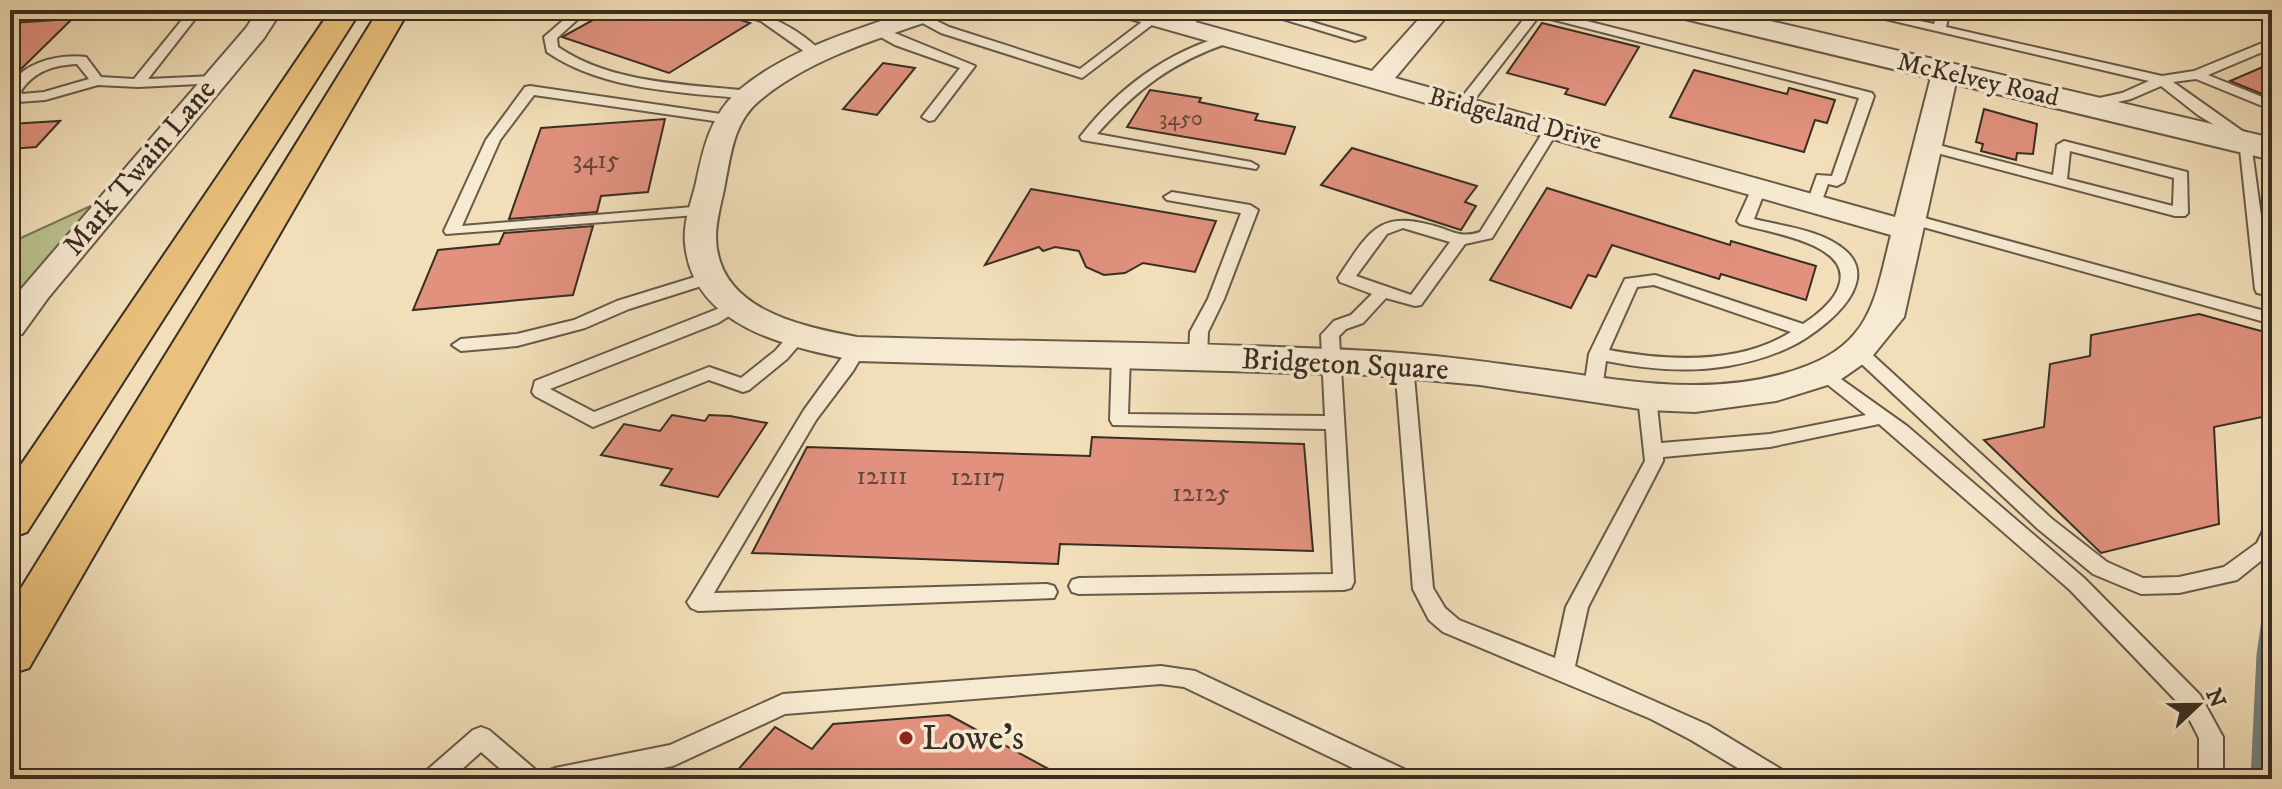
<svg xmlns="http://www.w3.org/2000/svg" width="2282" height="789" viewBox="0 0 2282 789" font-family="'IM FELL DW Pica',serif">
<rect width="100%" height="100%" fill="#f2dfb9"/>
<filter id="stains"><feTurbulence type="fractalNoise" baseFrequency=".0025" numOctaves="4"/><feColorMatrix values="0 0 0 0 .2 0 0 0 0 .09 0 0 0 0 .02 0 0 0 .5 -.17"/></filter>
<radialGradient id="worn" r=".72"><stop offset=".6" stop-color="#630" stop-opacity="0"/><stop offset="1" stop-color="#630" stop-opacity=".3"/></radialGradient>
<!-- green -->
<path fill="#bbc28f" stroke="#7a785a" stroke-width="2" d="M95,204L15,296L10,303V243Z"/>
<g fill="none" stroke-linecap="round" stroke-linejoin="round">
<!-- stream -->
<path stroke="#76827d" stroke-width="11" d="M2256,779L2262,655L2272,586"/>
</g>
<!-- building -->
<g fill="#e1917e" stroke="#392e24" stroke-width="2">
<path d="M611,10H650L680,19L696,10H708L750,23L669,73L562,37Z"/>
<path d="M72,19L16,74L10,81V23Z"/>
<path d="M1542,23L1639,47L1605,105L1565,94L1568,89L1507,73Z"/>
<path d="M883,63L915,68L877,115L843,109Z"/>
<path d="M2272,63V98L2230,81Z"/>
<path d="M1694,70L1787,94L1789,88L1835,100L1827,123L1815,120L1804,152L1670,117Z"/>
<path d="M1150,90L1201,98L1199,102L1258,114L1255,120L1295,127L1285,154L1127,127Z"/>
<path d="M1984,109L2037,124L2033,154L2017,153L2016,160L1981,151L1983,144L1976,142Z"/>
<path d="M665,119L648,192L601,196L597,212L509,219L541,128Z"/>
<path d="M60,121L36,147L10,149V124Z"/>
<path d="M1352,148L1477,186L1465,202L1476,206L1461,230L1321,185Z"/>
<path d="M1547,188L1730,245L1731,241L1816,266L1806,300L1721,274L1719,279L1612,245L1596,277L1588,275L1571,308L1490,280Z"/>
<path d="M1031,189L1216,221L1195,272L1143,263L1125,273L1104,275L1086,267L1079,251L1055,247L1043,251L1039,247L985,265Z"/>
<path d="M593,226L573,295L413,310L438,250L499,244L504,233Z"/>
<path d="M2199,314L2272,334V415L2214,427L2219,524L2101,553L1984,440L2044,427L2050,364L2090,356L2091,335Z"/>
<path d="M672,415L705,421L709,415L730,416L767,423L718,497L661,485L672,469L601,455L624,424L660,431Z"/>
<path d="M1092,437L1304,444L1313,551L1060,544L1058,564L752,553L807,447L1090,456Z"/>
<path d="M949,715L1067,779H730L775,727L812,749L833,724Z"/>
</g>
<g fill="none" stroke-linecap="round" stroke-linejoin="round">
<defs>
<g id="service">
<path d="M42,10H99L93,14L10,20V12Z"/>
<path d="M190,10H202L148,79L214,76L221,80L219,83L138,87L98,85L45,100L18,102L10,96C10,64 60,53 86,57L101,77L134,79ZM77,64L89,79L44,92L22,94L21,91C34,71 54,65 77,64Z"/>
<path d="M575,10H588L557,38L558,47C612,84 686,84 749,91L756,95L749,99C682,92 604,91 547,52L544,37Z"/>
<path d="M730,10C766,10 801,30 826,56L815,59L761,21Z"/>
<path d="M1195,10H1208L1187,30H1179V24Z"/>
<path d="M1253,10H1273L1365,38L1355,41Z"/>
<path d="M1531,10H1543L1872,93L1874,96L1844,182L1837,186L1828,184L1820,206H1810L1807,203L1817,175L1832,176L1859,98L1539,16L1468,108H1458V102Z"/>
<path d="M1847,10H1870L1934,24L1938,10H1950L1946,27L2162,76L2194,71L2272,39V48L2208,75L2272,101V110L2196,79L2173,82L2255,140L2251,143L2272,296L2257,293L2255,289L2239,140L2198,115L2161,86L2131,99L2086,109L2079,105L2081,102L2122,93L2149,81Z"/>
<path d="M919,12L949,27L1080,69L1151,15L1161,18L1082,78L941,33L915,19L913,16Z"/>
<path d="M877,29H885L975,66L934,120L929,121L922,117L960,68L895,45L877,35Z"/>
<path d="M1227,35L1231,36V42C1172,62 1138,88 1097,134L1251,162L1258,166L1256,169L1082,140L1080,137C1118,88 1167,52 1227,35Z"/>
<path d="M530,86L728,115L735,119L728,123L534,95L500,140L462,226L705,206L710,208V214L446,234L444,231L486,140L525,87Z"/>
<path d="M1552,125L1559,129L1492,238L1465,244L1421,305L1415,306L1386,298L1363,323L1346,329L1339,336L1354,582L1351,588L1344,590L1079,594L1072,592L1069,586L1072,580L1079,578L1333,574L1326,429L1113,425L1110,420L1112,356L1121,350L1130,356L1128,414L1325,416L1321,335L1334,321L1351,315L1372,294L1340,282L1338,278C1371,228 1380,208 1444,229C1457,234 1466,237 1480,232L1545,129ZM1403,228L1450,242L1411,295L1356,276L1387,234Z"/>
<path d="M2064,141L2187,172L2188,213L2185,216H2175L1922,149L1920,146L1927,142L2053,175L2057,145ZM2070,151L2174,178L2173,206L2067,179Z"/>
<path d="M1759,184L1766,188L1754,219C1782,226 1823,230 1846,251C1883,285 1820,332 1792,346C1772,356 1750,362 1728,366C1687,373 1646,369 1606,361L1602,389L1593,395L1587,393L1584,389L1589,354L1625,279L1655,275L1803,324C1817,315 1837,299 1840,282C1849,243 1766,232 1740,224L1737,221L1752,188ZM1654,285L1791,332C1738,365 1668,361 1609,350L1637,287Z"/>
<path d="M1172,192L1250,205L1258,210L1224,299L1208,332L1207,358L1198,364L1189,358L1190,332L1208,299L1241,213L1167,200L1164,197Z"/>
<path d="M1910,214L2272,313V324L1905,222L1902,219L1905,216Z"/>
<path d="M711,272L719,277L717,281L629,309L585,328L517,346L461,351L452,345L461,339L517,334L574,320L617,301Z"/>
<path d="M735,302L743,307L718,323L550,389L594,412L709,367L741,378L775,351L791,333H803L806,337L787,359L749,390L743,392L709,380L593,427L535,396L532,392L535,381Z"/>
<path d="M857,343L866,349L853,371L816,420L714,593L1047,584L1054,586L1057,592L1054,598L698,611L691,608L687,602L691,596L804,410L851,345Z"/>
<path d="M1858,345L1864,347L2052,519L2107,562L2143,578L2179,577L2224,567L2257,543L2265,527L2272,524V552L2237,580L2179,593L2141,594L2093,574L2038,529L1852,355L1849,351L1852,347Z"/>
<path d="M1404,359L1413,365L1433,588L1445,608L1459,620L1555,658L1566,607L1645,461L1638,397L1641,393L1647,391L1656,397L1661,443L1770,434L1866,415L1818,377L1815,373L1818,369L1824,367L1907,426L2084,578L2200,695L2223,737V779H2199V738L2184,709L2070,590L1879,424L1770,447L1663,457V461L1588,607L1575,666L1708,725L1784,771L1788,779H1756L1691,740L1651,719L1443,632L1429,620L1413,589L1395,365Z"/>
<path d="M1161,666L1195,671L1408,771L1412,779H1376L1184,687L1161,684L785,714L673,766L608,779H543L547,771L555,768L670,745L783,694Z"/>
<path d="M481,727L489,730L537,771L541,779H512L481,752L451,779H422L426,771L473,730Z"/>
</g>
<g id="minor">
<path d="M258,10H282L264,38L48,298L22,334L10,337V302L246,28Z"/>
<path d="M914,10H950L947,15C884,37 811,57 759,101C734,122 731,153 725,184C722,201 716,219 716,237C717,310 801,326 857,337C1028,342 1200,342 1371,351C1430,354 1488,362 1546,370C1633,382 1724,399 1809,365C1873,340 1876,293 1891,235L1116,15L1113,10H1152L1372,71L1427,10H1452L1395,78L1895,217L1932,73L1936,67H1954L1958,73L1904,317L1870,359L1837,382L1776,401L1695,412L1647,410L1480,385L1372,375L857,361C790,347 692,328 685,243C683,223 691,203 696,183C703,149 710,116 738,91C786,50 855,30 914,10Z"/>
</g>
<path id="tertiary" d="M1670,10H1723L2272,138V160L1685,19L1674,16Z"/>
<g id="motorway">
<path d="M331,10H361L27,532L10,538V481Z"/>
<path d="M379,10H409L29,668L10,674V606Z"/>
</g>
</defs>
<!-- service casing -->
<use href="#service" stroke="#675a49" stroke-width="4"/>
<!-- minor casing -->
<use href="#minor" stroke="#675a49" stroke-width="4"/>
<!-- tertiary casing -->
<use href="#tertiary" stroke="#675a49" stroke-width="4"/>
<!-- motorway casing -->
<use href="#motorway" stroke="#392e24" stroke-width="4"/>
<!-- service -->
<use href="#service" fill="#f7ead2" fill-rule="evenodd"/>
<!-- minor -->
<use href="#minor" fill="#f7ead2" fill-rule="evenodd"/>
<!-- tertiary -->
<use href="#tertiary" fill="#f7ead2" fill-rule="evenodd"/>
<!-- motorway -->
<use href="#motorway" fill="#e9c07c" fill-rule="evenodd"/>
</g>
<!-- markers -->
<circle fill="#8f2418" stroke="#f7ead2" stroke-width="3" cx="906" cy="738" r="8"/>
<g text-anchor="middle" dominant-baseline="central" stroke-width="7" stroke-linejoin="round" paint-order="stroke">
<!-- far-number labels -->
<g font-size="22" fill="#63473a">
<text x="1181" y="118">3450</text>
</g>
<!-- far-street labels -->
<g font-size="26" fill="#392e24" stroke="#f7ead2">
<text transform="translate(1978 80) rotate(13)">McKelvey Road</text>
<text transform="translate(1515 119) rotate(15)">Bridgeland Drive</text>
</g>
<!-- number labels -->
<g font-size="26" fill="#63473a">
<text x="596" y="160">3415</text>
<text x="882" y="476">12111</text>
<text x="978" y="477">12117</text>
<text x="1201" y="493">12125</text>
</g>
<!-- street labels -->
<g font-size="30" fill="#392e24" stroke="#f7ead2">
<text transform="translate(140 168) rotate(-50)">Mark Twain Lane</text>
<text transform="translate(1345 365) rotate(3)">Bridgeton Square</text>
</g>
<!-- near-poi labels -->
<g font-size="36" fill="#392e24" stroke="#f7ead2" text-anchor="start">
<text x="922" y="738">Lowe's</text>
</g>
</g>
<!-- margin -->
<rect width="2282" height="789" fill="none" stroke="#f2dfb9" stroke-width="40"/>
<rect x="12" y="12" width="2258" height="765" fill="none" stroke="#392e24" stroke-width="4"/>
<rect x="20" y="20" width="2242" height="749" fill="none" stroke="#392e24" stroke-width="2"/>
<!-- north arrow -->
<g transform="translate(2198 705) rotate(68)" stroke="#f7ead2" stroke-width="6" paint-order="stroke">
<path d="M0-6L14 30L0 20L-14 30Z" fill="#392e24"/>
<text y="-12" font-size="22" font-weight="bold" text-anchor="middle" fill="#392e24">N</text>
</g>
<rect width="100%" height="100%" filter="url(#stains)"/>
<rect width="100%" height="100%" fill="url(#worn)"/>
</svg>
